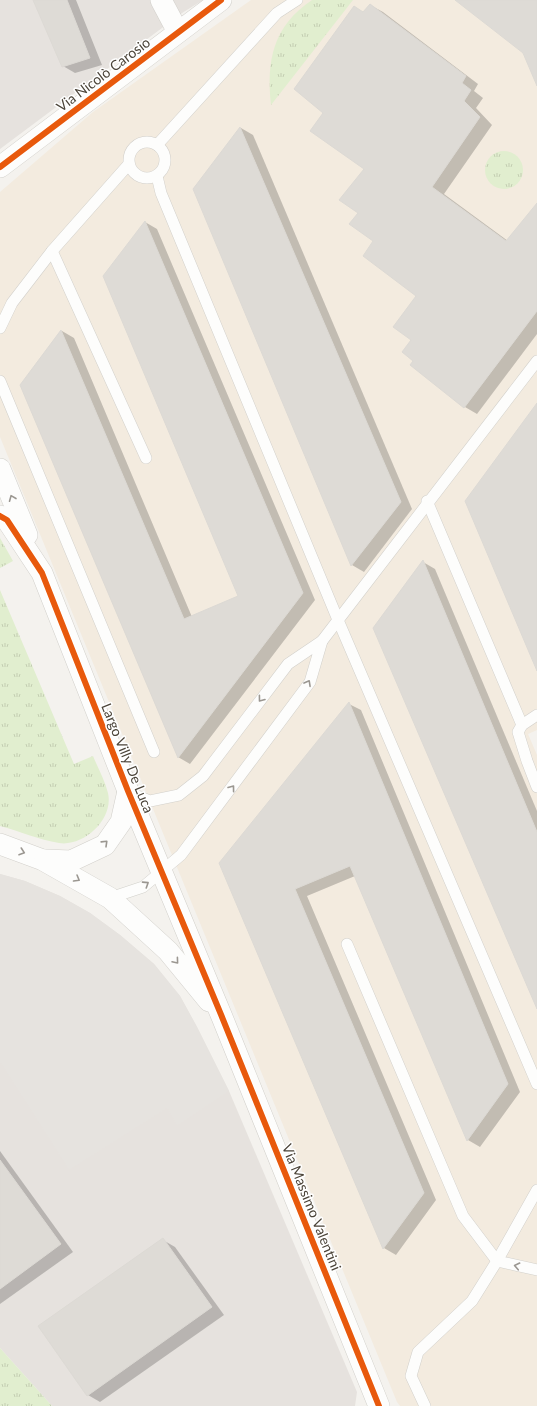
<svg xmlns="http://www.w3.org/2000/svg" width="537" height="1406" viewBox="0 0 537 1406" font-family="Lato,sans-serif">
<defs>
<pattern id="grass-tufts" width="24" height="20" patternUnits="userSpaceOnUse"><rect width="24" height="20" fill="#e1eecf"/><path d="M3 7l-1-3M5 7V3M7 7l1-3M15 17l-1-3M17 17v-4M19 17l1-3" fill="none" stroke="#c3cdb2"/></pattern>
</defs>
<rect width="100%" height="100%" fill="#f4f2ee"/>
<!-- commercial -->
<path fill="#f3ebdf" d="M251,0H537V730L528,734L537,755V1406H400L397,1402L0,437V192L93,112Z"/>
<!-- industrial -->
<g fill="#e6e2de">
<path d="M0,0H203L182,13L0,149Z"/>
<path d="M0,874L25,881L60,896L90,913L120,935L154,964L180,996L197,1027L229,1091L357,1392L355,1406H52L0,1348Z"/>
</g>
<!-- grass -->
<g fill="url(#grass-tufts)">
<path d="M312,0H353L271,105C266,61 273,26 312,0Z"/>
<circle cx="504" cy="170" r="19"/>
<path d="M0,538L13,561L0,568Z"/>
<path d="M0,590L74,764L93,756C98,768 105,781 108,793C114,819 84,847 59,843C39,840 19,831 0,826Z"/>
<path d="M0,1348L52,1406H0Z"/>
</g>
<!-- parking -->
<path fill="#e6e3df" d="M0,874L25,881L60,896L90,913L120,935L154,964L180,996L197,1027L229,1091L177,1126L167,1108L69,1170L0,1062Z"/>
<!-- shadow -->
<g fill="#0003">
<path d="M34,0H76L102,65L75,73L63,66Z"/>
<path d="M370,5L383,12L478,84L474,91L483,98L476,108L492,125L444,194L508,241L537,204V334L477,414L465,407L414,361L412,340L417,296L374,241L359,213L365,168L324,113L363,13Z"/>
<path d="M241,128L253,135L412,509L364,572L352,565L194,189Z"/>
<path d="M145,222L157,229L315,600L190,764L178,757L21,386L62,331L74,338L192,617L240,597Z"/>
<path d="M423,562L435,569L537,811V1007Z"/>
<path d="M349,704L361,710L520,1092L480,1147L468,1140L355,876L307,896L436,1200L396,1255L384,1248L221,863Z"/>
<path d="M0,1151L73,1252L0,1304Z"/>
<path d="M163,1240L175,1247L224,1315L100,1402L88,1395Z"/>
</g>
<!-- building -->
<g fill="#dedbd6" stroke="#dcd9d4">
<path d="M33,0H67L90,58L62,67Z"/>
<path d="M455,0H537V86L523,53Z"/>
<path d="M370,4L466,76L462,83L471,90L464,101L480,117L432,187L506,241L537,203V311L464,408L410,365L413,361L402,352L411,340L393,327L416,296L363,256L373,241L349,224L358,213L339,200L364,169L310,131L323,113L294,89L354,6L363,12Z"/>
<path d="M240,127L401,502L351,566L193,189Z"/>
<path d="M145,221L303,593L178,758L20,385L61,330L184,619L238,596L103,276Z"/>
<path d="M537,403V671L465,501Z"/>
<path d="M423,560L537,832V1009L373,628Z"/>
<path d="M349,702L508,1084L467,1141L350,866L295,889L424,1193L383,1249L219,863Z"/>
<path d="M0,1160L61,1244L0,1289Z"/>
<path d="M163,1238L212,1307L87,1396L38,1326Z"/>
</g>
<g fill="none" stroke-linecap="round" stroke-linejoin="round">
<defs>
<g id="lane">
<circle cx="147" cy="160" r="18"/>
<path d="M157,145L277,13L297,0"/>
<path d="M157,176L161,193L338,620L537,1084"/>
<path d="M52,251L146,458"/>
<path d="M0,328L12,303L52,251L129,164"/>
<path d="M0,381L154,752"/>
<path d="M427,501L522,725"/>
<path d="M322,641L537,361"/>
<path d="M537,715L522,725L518,732L527,761L537,787"/>
<path d="M110,898L143,887L181,855L310,682L322,641L288,664L203,776L179,795L150,801L128,792"/>
<path d="M347,944L463,1216L497,1261L537,1270"/>
<path d="M425,1406L411,1376L418,1352L472,1301L497,1261L537,1190"/>
</g>
<g id="street">
<path d="M161,0L178,32"/>
<path d="M0,167L221,0"/>
<path d="M0,469L27,535"/>
<path d="M0,516L7,520L42,573L128,791L222,1017L379,1406"/>
<path d="M0,844L43,860L110,898L168,951L209,1001"/>
<path d="M45,860L71,861L105,845L121,822L128,791"/>
</g>
</defs>
<!-- lane casing -->
<use href="#lane" stroke="#d2d0cb" stroke-width="12"/>
<!-- street casing -->
<use href="#street" stroke="#d2d0cb" stroke-width="22"/>
<!-- lane -->
<use href="#lane" stroke="#fdfdfc" stroke-width="11"/>
<!-- street -->
<use href="#street" stroke="#fdfdfc" stroke-width="21"/>
<defs>
<g id="cycleway">
<path d="M0,167L221,0"/>
<path d="M0,516L7,520L42,573L128,791L222,1017L379,1406"/>
</g>
</defs>
<!-- cycleway casing -->
<use href="#cycleway" stroke="#fff" stroke-width="8"/>
<!-- cycleway -->
<use href="#cycleway" stroke="#e8590c" stroke-width="6"/>
</g>
<!-- one-way arrows -->
<defs><path id="oneway-chevron" d="M-2-3.5L2.5 0L-2 3.5" fill="none" stroke-width="1.6" stroke-linecap="round" stroke-linejoin="round"/></defs>
<g stroke="#9b9791">
<use href="#oneway-chevron" transform="translate(12 498) rotate(-112)"/>
<use href="#oneway-chevron" transform="translate(308 683) rotate(-61)"/>
<use href="#oneway-chevron" transform="translate(261 699) rotate(127)"/>
<use href="#oneway-chevron" transform="translate(232 788) rotate(-53)"/>
<use href="#oneway-chevron" transform="translate(105 843) rotate(-44)"/>
<use href="#oneway-chevron" transform="translate(22 852) rotate(19)"/>
<use href="#oneway-chevron" transform="translate(77 879) rotate(30)"/>
<use href="#oneway-chevron" transform="translate(146 884) rotate(-33)"/>
<use href="#oneway-chevron" transform="translate(176 961) rotate(50)"/>
<use href="#oneway-chevron" transform="translate(517 1266) rotate(-168)"/>
</g>
<g text-anchor="middle" dominant-baseline="central" stroke-width="3" stroke-linejoin="round" paint-order="stroke">
<!-- street labels -->
<g font-size="14" fill="#4b4439" stroke="#fff">
<text transform="translate(103 74) rotate(-37)">Via Nicolò Carosio</text>
<text transform="translate(128 758) rotate(68)">Largo Villy De Luca</text>
<text transform="translate(312 1207) rotate(68)">Via Massimo Valentini</text>
</g>
</g>
</svg>
